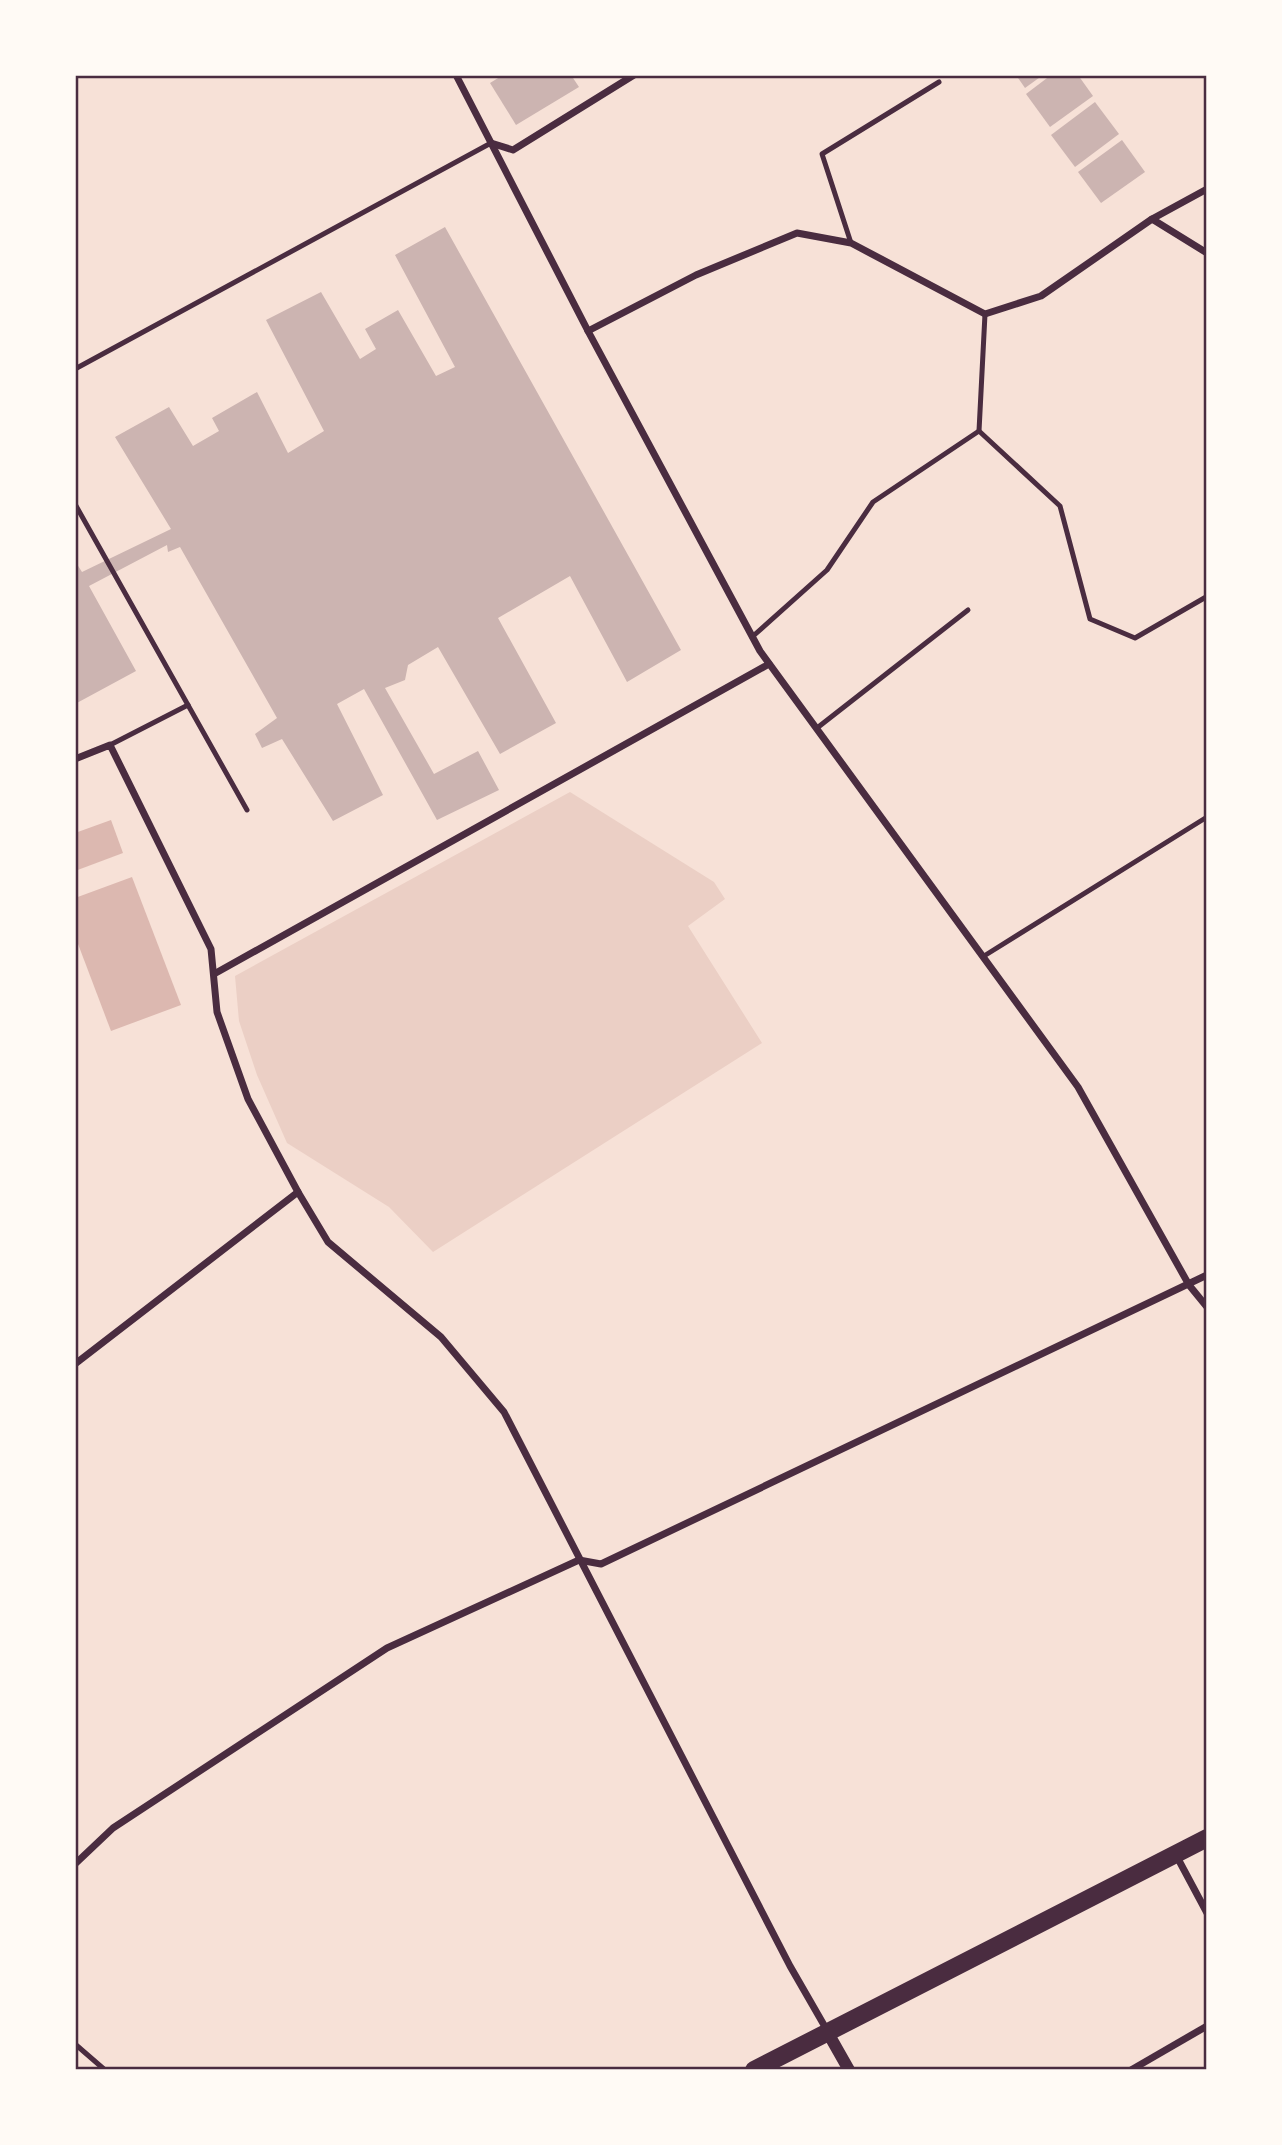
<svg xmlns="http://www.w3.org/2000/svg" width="1282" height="2145" viewBox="0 0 1282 2145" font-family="Karla,sans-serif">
<rect width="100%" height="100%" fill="#f7e1d7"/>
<!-- green -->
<path fill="#ebcfc5" d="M570,792L714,882L725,899L688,926L762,1043L433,1252L389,1207L287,1143L257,1075L239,1021L235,976Z"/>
<!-- water -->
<g fill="#dcb8b0">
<path d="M111,820L123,853L75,871V833Z"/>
<path d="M132,877L181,1005L111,1031L75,936V898Z"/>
</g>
<!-- building -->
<g fill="#ccb4b1">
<path d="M503,75H571L579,87L516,125L490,83Z"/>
<path d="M1016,75H1043L1025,88Z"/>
<path d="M1051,75H1078L1093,96L1050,127L1026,94Z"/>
<path d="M1095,102L1119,134L1075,167L1051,135Z"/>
<path d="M1122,140L1145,172L1101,203L1078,172Z"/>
<path d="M445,227L681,650L627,682L570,576L498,618L556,723L500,754L438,647L408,665L405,680L385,688L434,774L478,751L499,790L437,820L364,689L337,704L383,795L333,821L282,739L262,748L255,734L277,718L180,547L168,552L167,545L89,586L136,671L75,704V561L82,572L171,529L115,437L169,407L193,446L219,431L212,418L257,392L288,453L324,431L266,320L321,292L360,359L376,349L365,329L398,310L436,376L455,367L395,255Z"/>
</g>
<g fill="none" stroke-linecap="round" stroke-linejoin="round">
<!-- service -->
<g stroke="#4a2c40" stroke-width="5">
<path d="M851,243L822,154L939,82"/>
<path d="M985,314L979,431L1060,506L1090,619L1135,638L1206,597"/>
<path d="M75,369L491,143"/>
<path d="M75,504L247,810"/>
<path d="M752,637L827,570L873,502L979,431"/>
<path d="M817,728L968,610"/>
<path d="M110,745L188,705"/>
<path d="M984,956L1207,817"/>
<path d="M75,2044L105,2070"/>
</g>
<!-- minor -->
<g stroke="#4a2c40" stroke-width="7">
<path d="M456,75L588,331L760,651L1078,1087L1189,1285L1207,1307"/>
<path d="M491,143L513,150L634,75"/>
<path d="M1152,219L1207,189"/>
<path d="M588,331L696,275L797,233L851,243L985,314L1041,296L1152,219L1207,253"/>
<path d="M75,759L110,745L211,949L217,1012L248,1099L298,1192L328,1242L441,1337L504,1412L790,1966L828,2032"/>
<path d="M214,974L769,664"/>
<path d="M75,1364L298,1192"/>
<path d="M1176,1855L1207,1913"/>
<path d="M75,1864L113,1828L387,1648L579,1560L601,1564L1207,1275"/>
<path d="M1131,2070L1207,2026"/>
</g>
<!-- tertiary -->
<path stroke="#4a2c40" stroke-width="12" d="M828,2033L849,2070"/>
<!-- primary -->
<path stroke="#4a2c40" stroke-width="18" d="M754,2070L1207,1838"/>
</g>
<!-- border -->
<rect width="1282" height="2145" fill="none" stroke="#fffaf5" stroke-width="154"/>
<rect x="77" y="77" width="1128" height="1991" fill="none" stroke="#4a2c40" stroke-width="2.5"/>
</svg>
